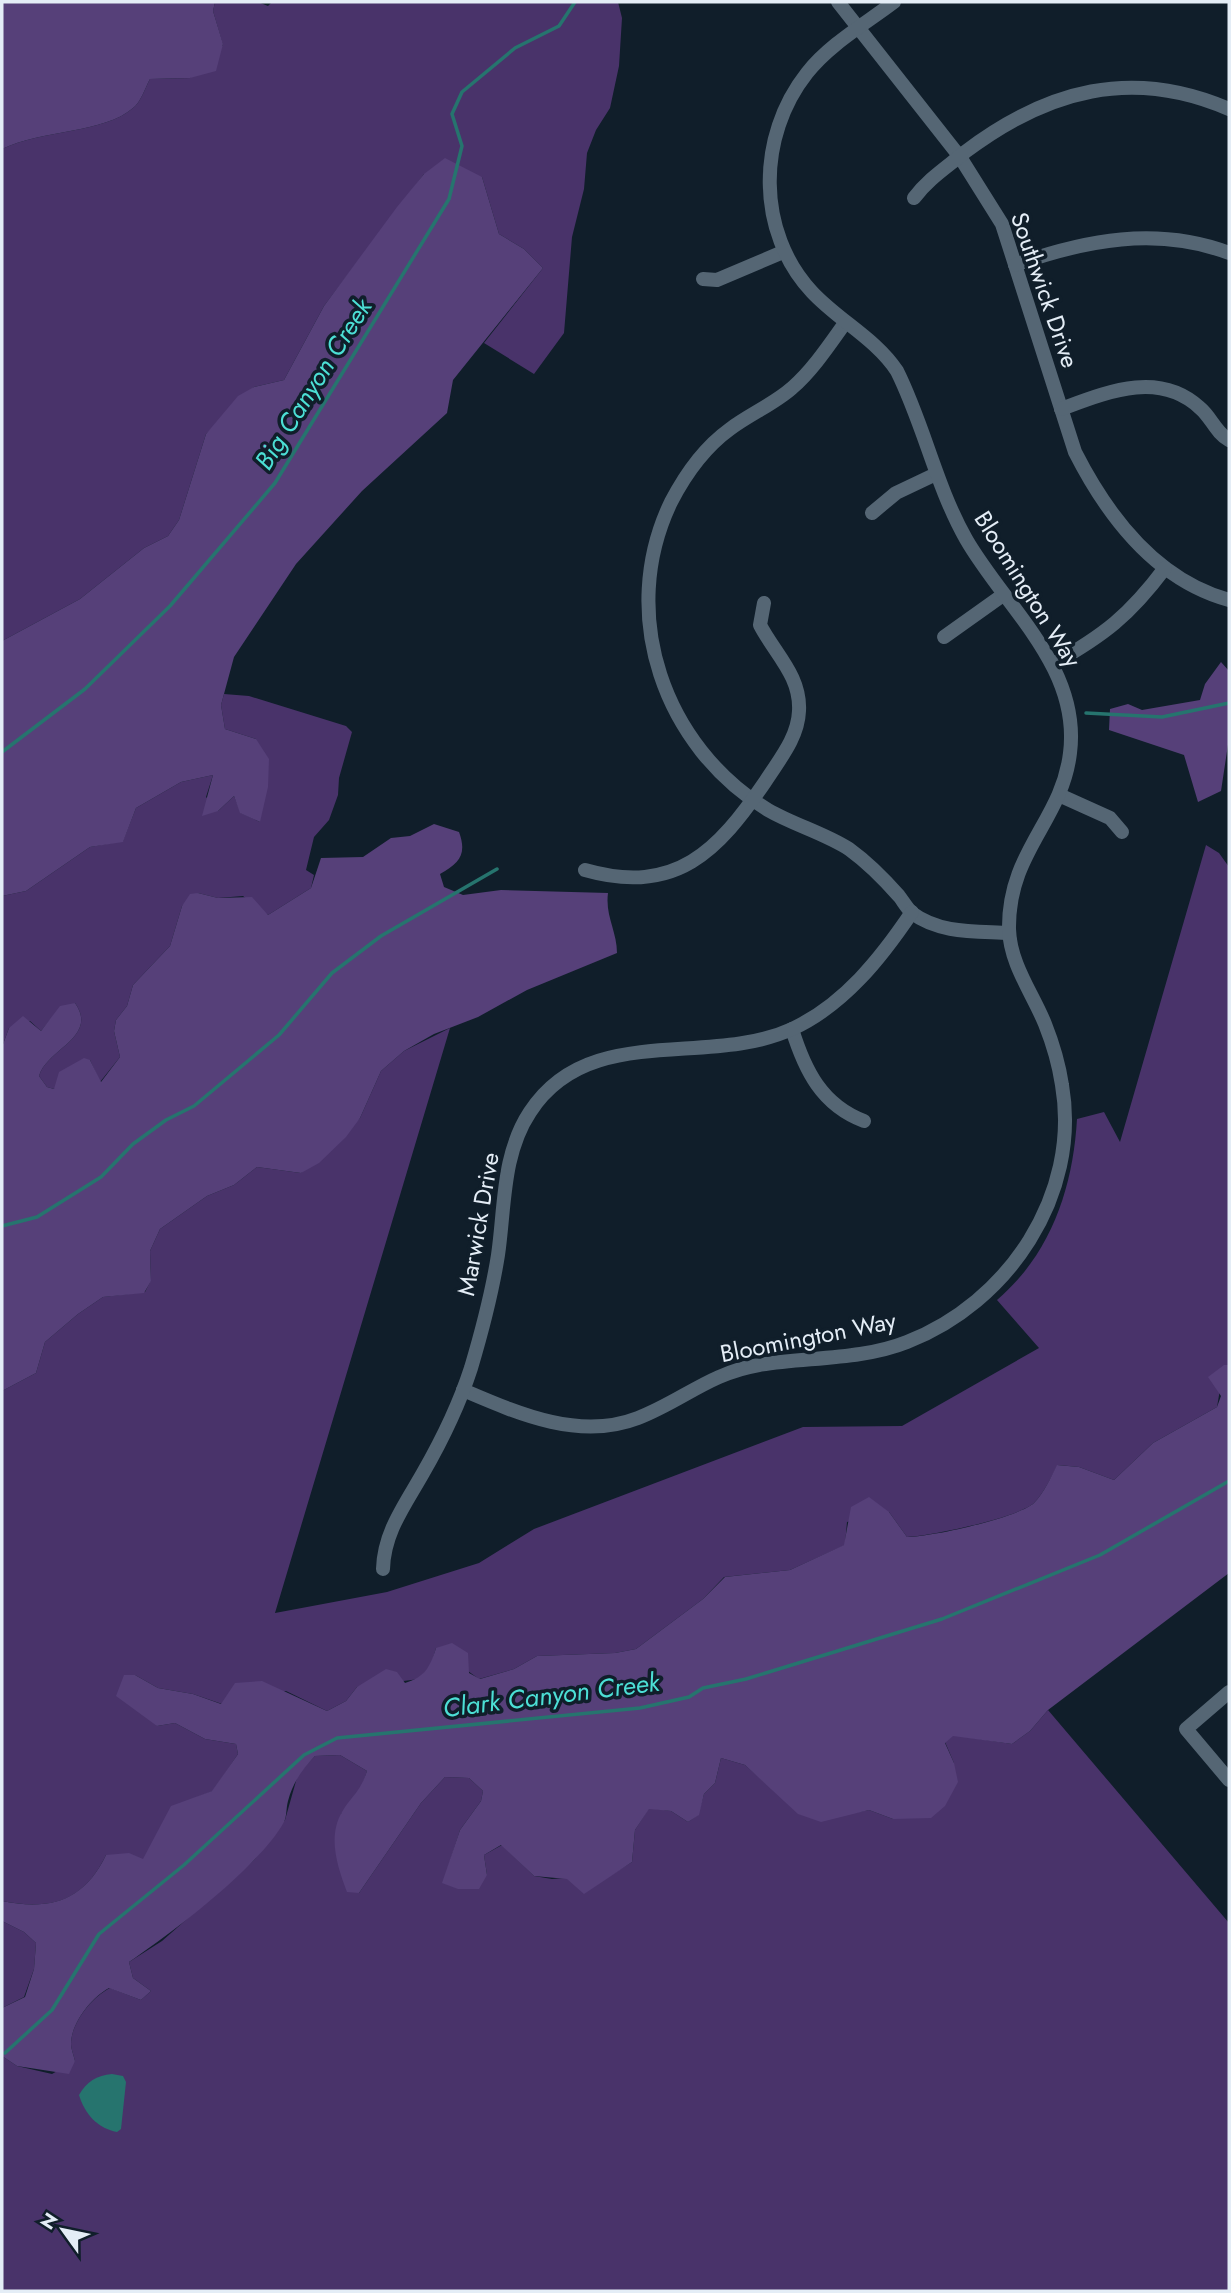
<svg xmlns="http://www.w3.org/2000/svg" width="1231" height="2293" viewBox="0 0 1231 2293" font-family="Jost,sans-serif">
<rect width="100%" height="100%" fill="#101e2a"/>
<!-- green -->
<g fill="#49336a">
<path d="M215,2H258L268,6L272,2H618L622,18L619,66L610,108L596,130L587,153L584,189L572,237L564,333L534,374L484,343L543,268L524,249L499,234L482,177L424,174L324,306L284,380L254,387L206,434L179,520L168,536L144,548L80,599L2,641V149C41,130 105,133 133,108C141,102 145,88 150,79L190,78L223,45L213,11Z"/>
<path d="M224,694L249,696L346,726L352,732L339,778L338,795L329,820L314,837L306,870L314,875L311,888L268,915L243,896L218,898L198,893L182,906L170,946L133,985L127,1006L116,1020L114,1031L120,1057L100,1082L90,1060L54,1089L47,1087L39,1076C47,1049 99,1037 75,1003L50,1020L41,1031L30,1021L9,1028L2,1047V896L26,891L90,847L123,841L136,808L181,782L213,775L206,797L218,811L234,796L241,813L260,822L256,739L225,729L221,705Z"/>
<path d="M1206,845L1219,853L1229,867V1365L1224,1366L1217,1407L1153,1443L1114,1480L1079,1467L1058,1465C1051,1477 1044,1493 1034,1503C1017,1518 931,1536 907,1537L889,1512L847,1522L845,1545L790,1570L724,1577L703,1599L636,1649L615,1653L537,1656L514,1669L479,1679L436,1648L431,1665L419,1679L357,1687L346,1701L327,1711L286,1691L222,1704L193,1694L158,1688L135,1675L157,1726L175,1723L205,1739L236,1744L238,1754L213,1791L195,1798L143,1860L106,1855C84,1901 51,1911 2,1901V1391L36,1373L45,1342L78,1314L103,1297L145,1292L151,1280L150,1251L160,1229L207,1196L234,1185L257,1167L301,1173L360,1118L381,1071L404,1051L450,1028L275,1613L387,1592L479,1563L534,1529L803,1427L902,1426L1039,1348L997,1300C1051,1254 1073,1188 1077,1119L1104,1112L1120,1142Z"/>
<path d="M1048,1710L1229,1923V2291H2V2056L17,2066L52,2074L75,2061C74,2056 71,2049 71,2044C71,2023 92,1997 110,1988L141,2000L151,1991L133,1978L129,1962L162,1941L254,1860L285,1820L298,1774L315,1756L340,1755L367,1771L360,1792L341,1814L359,1893L421,1803L445,1777L469,1778L483,1791L481,1801L460,1830L443,1883L487,1875L484,1855L502,1845L534,1876L552,1879L611,1875L632,1862L635,1830L649,1808L671,1811L688,1822L698,1815L704,1794L715,1783L721,1758L745,1765L769,1786L848,1814L869,1810L893,1819L954,1763L945,1742L953,1735L1012,1744L1030,1731Z"/>
<path d="M2,1921L24,1932L36,1943L34,1969L24,1997L2,2008Z"/>
</g>
<!-- forest -->
<g fill="#564079">
<path d="M2,2H215L213,11L223,44L216,71L190,78L150,79C145,88 141,102 133,108C105,133 41,130 2,149Z"/>
<path d="M445,158L482,177L499,234L524,249L543,268L453,380L447,413L362,491L296,564L234,657L221,705L225,729L256,739L269,759L268,787L260,822L240,813L234,796L218,811L202,816L213,775L181,782L136,808L123,842L90,847L26,891L2,896V641L80,599L144,548L168,536L179,520L206,434L238,396L254,387L284,380L324,306L397,207L424,174Z"/>
<path d="M1221,662L1229,671V738L1221,791L1198,802L1184,755L1109,730L1110,709L1128,704L1142,710L1200,700L1205,684Z"/>
<path d="M434,824L459,832C467,854 460,863 440,874L444,887L463,895L501,890L608,893C605,916 617,931 617,953L527,990L478,1017L434,1034L404,1051L381,1071L360,1118L346,1137L319,1163L301,1173L257,1167L234,1185L207,1196L160,1229L150,1251L151,1281L144,1293L103,1297L78,1314L45,1342L36,1373L2,1391V1047L9,1028L23,1016L41,1031L60,1006L75,1003C99,1037 47,1049 39,1076L47,1087L54,1089L59,1072L84,1058L90,1060L101,1082L120,1057L114,1031L116,1020L127,1006L133,985L170,946L182,906L190,894L198,893L218,898L252,897L268,915L311,888L321,858L363,857L391,838L410,836Z"/>
<path d="M1224,1365H1229V1573L1048,1710L1030,1731L1012,1744L953,1736L945,1743L954,1763L958,1782L945,1806L931,1818L893,1819L869,1810L821,1822L798,1814L745,1765L721,1758L715,1783L704,1794L699,1815L688,1822L671,1811L649,1809L635,1830L632,1862L584,1894L567,1879L534,1876L501,1845L484,1855L487,1875L479,1889H458L442,1883L460,1830L481,1801L483,1791L469,1778L445,1777L421,1803L359,1893L347,1892C338,1868 327,1837 342,1812C353,1794 359,1794 367,1771L340,1755L315,1756C302,1770 293,1782 288,1801C286,1808 287,1816 284,1822C259,1867 172,1933 129,1962L133,1978L151,1991L141,2000L109,1988C92,1997 71,2023 71,2044C71,2049 74,2056 75,2061L69,2074L17,2066L2,2056V2008L25,1997L34,1969L36,1943L24,1932L2,1921V1901C50,1911 84,1901 106,1855L129,1853L143,1859L171,1806L212,1791L238,1754L236,1744L205,1739L175,1723L157,1726L116,1696L124,1675H135L158,1688L193,1694L221,1704L235,1683L262,1681L327,1711L346,1701L357,1687L386,1669L397,1672L405,1683C425,1677 430,1667 436,1648L452,1643L468,1653L469,1673L480,1679L514,1669L537,1656L615,1653L636,1649L703,1599L725,1577L790,1570L844,1545L851,1507L869,1497L889,1512L907,1537C931,1537 1017,1518 1034,1503C1044,1493 1051,1477 1057,1465L1079,1467L1114,1480L1153,1443L1217,1407L1221,1396L1208,1377Z"/>
</g>
<!-- water -->
<path fill="#26746e" d="M112,2074L123,2076L126,2082L121,2129L117,2132C97,2128 85,2114 79,2095C86,2082 97,2075 112,2074Z"/>
<g fill="none" stroke-linecap="round" stroke-linejoin="round">
<!-- stream -->
<g stroke="#26746e" stroke-width="3.5">
<path d="M1086,713L1162,717L1229,703"/>
<path d="M2,752L85,689L170,606L275,483L449,199L462,146L452,114L462,92L515,48L559,26L575,2"/>
<path d="M2,1226L37,1217L101,1177L133,1144L166,1120L194,1106L279,1035L332,973L381,936L497,869"/>
<path d="M5,2053L52,2010L99,1934L184,1865L304,1755L337,1738L640,1708L689,1697L703,1688L746,1679L942,1619L1100,1555L1229,1481"/>
</g>
<!-- minor -->
<g stroke="#556674" stroke-width="14">
<path d="M838,2L960,157L1002,224L1075,452C1108,517 1156,580 1229,600"/>
<path d="M914,198C928,179 947,167 965,152C1047,90 1132,67 1229,109"/>
<path d="M1015,265C1085,240 1157,226 1229,253"/>
<path d="M703,279L717,280L783,252"/>
<path d="M845,323C830,344 812,371 792,388C774,404 750,414 730,429C705,447 685,475 671,502C617,614 664,747 768,810C794,825 824,833 849,849C867,862 884,879 899,896C903,901 907,908 912,913C940,934 977,931 1009,933"/>
<path d="M1061,409C1107,392 1159,370 1200,408C1211,417 1216,433 1229,440"/>
<path d="M872,513L896,493L936,474"/>
<path d="M944,637L1003,595"/>
<path d="M1053,664C1104,635 1129,616 1165,568"/>
<path d="M1059,795L1110,818L1122,832"/>
<path d="M585,870C676,896 718,851 765,782C779,760 798,738 799,711C801,676 775,654 760,625L764,603"/>
<path d="M792,1029C805,1071 822,1105 864,1121"/>
<path d="M463,1390C517,1413 579,1441 638,1418C682,1401 710,1373 759,1365C807,1357 862,1360 907,1342C1008,1303 1081,1195 1062,1085C1059,1065 1053,1044 1045,1024C1033,994 1010,964 1009,929C1008,851 1062,821 1070,753C1081,667 1005,607 966,539C936,486 924,425 897,371C875,338 839,321 812,292C756,232 757,136 807,73C830,44 865,24 894,2"/>
<path d="M383,1569C384,1532 405,1505 423,1473C442,1440 459,1405 471,1368C482,1331 492,1293 498,1255C505,1207 502,1154 530,1112C589,1021 707,1068 792,1029C844,1005 881,958 912,912"/>
<path d="M1229,1692L1186,1729L1229,1780"/>
</g>
</g>
<g text-anchor="middle" dominant-baseline="central" stroke-width="7" stroke-linejoin="round" paint-order="stroke">
<!-- street labels -->
<g font-size="24" fill="#e4edf6" stroke="#101e2a">
<text transform="translate(1045 290) rotate(71)">Southwick Drive</text>
<text transform="translate(1028 589) rotate(58)">Bloomington Way</text>
<text transform="translate(478 1224) rotate(-80)">Marwick Drive</text>
<text transform="translate(808 1337) rotate(-11)">Bloomington Way</text>
</g>
<!-- water labels -->
<g font-size="26" font-style="italic" fill="#4cdfd5" stroke="#101e2a">
<text transform="translate(313 384) rotate(-58)">Big Canyon Creek</text>
<text transform="translate(551 1695) rotate(-7)">Clark Canyon Creek</text>
</g>
</g>
<!-- border -->
<rect width="1231" height="2293" fill="none" stroke="#e4edf6" stroke-width="7"/>
<!-- north arrow -->
<g transform="translate(63 2230) rotate(303)" stroke="#101e2a" stroke-width="5" paint-order="stroke">
<path d="M0-5L12 26L0 18L-12 26Z" fill="#e4edf6"/>
<text y="-10" font-size="19" font-weight="bold" text-anchor="middle" fill="#e4edf6">N</text>
</g>
</svg>
